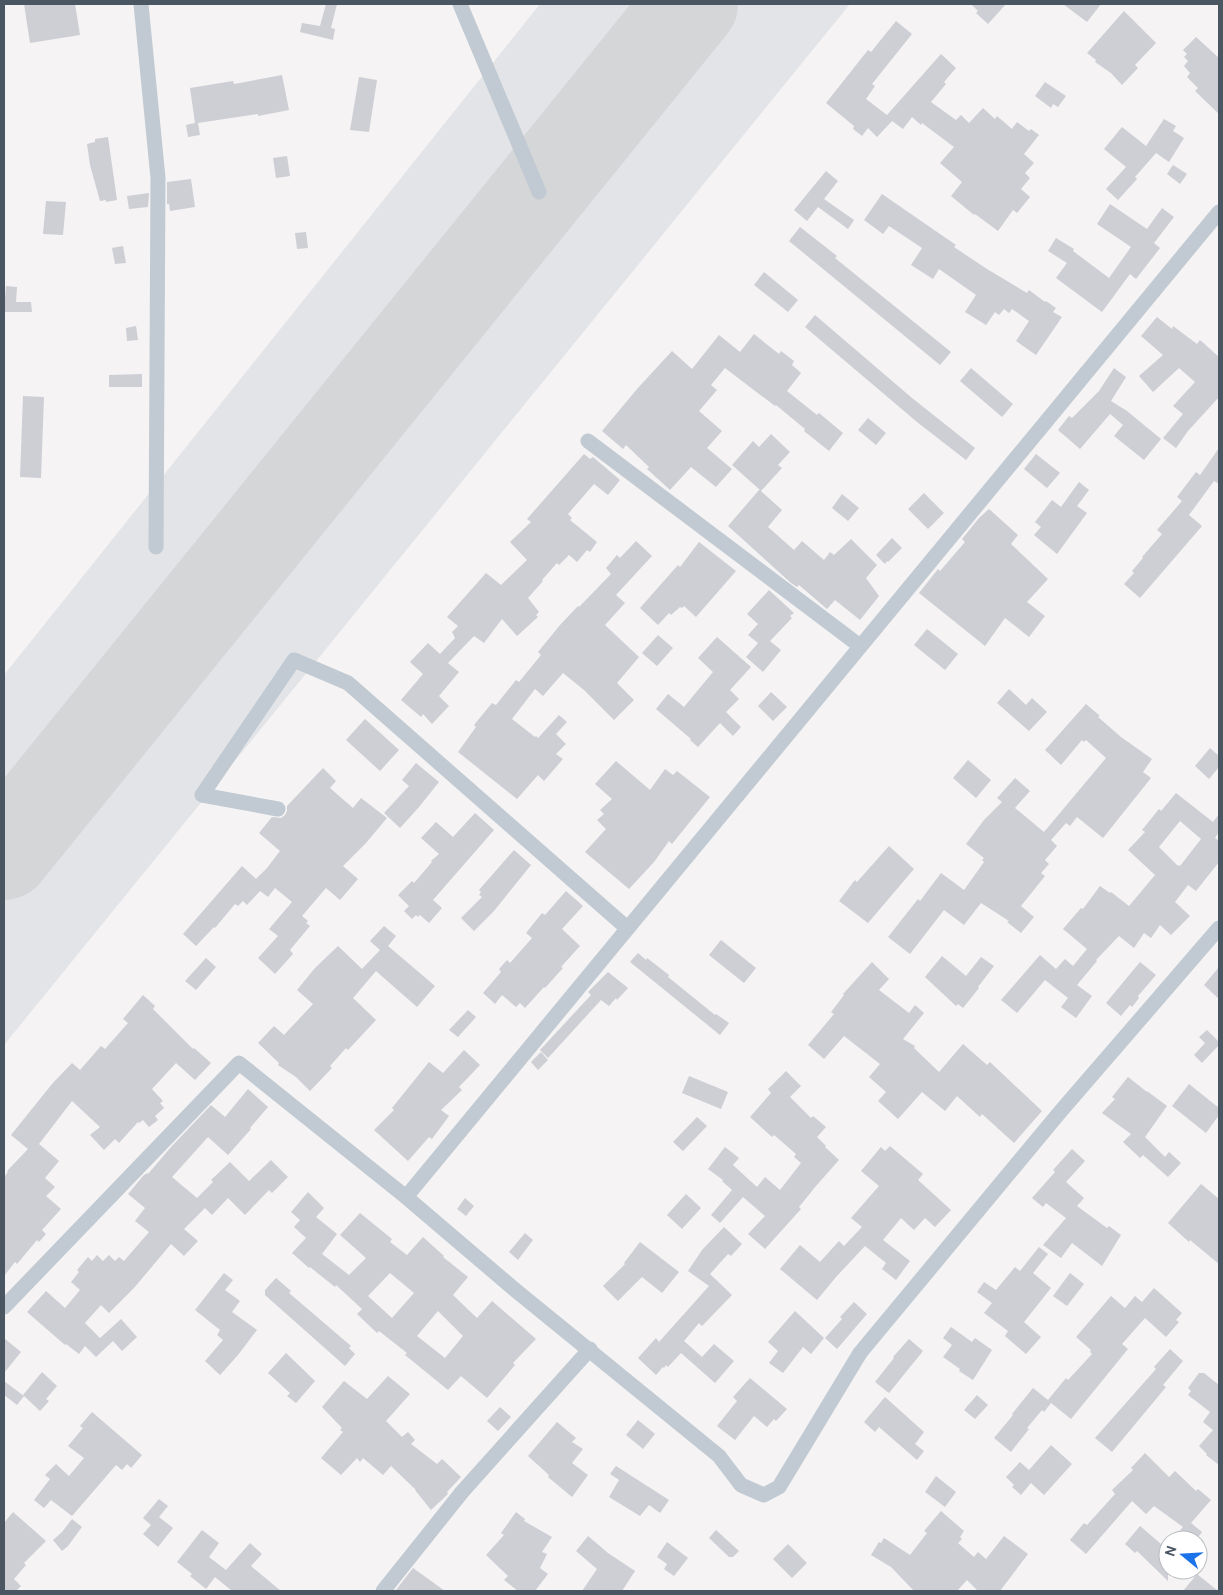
<svg xmlns="http://www.w3.org/2000/svg" width="1223" height="1595" viewBox="0 0 1223 1595" font-family="Overpass,sans-serif">
<rect width="100%" height="100%" fill="#f5f3f3"/>
<!-- airport -->
<path fill="#e2e4e7" d="M540,4H850L4,1045V675Z"/>
<g fill="none" stroke-linecap="round" stroke-linejoin="round">
<!-- runway -->
<path stroke="#d5d6d8" stroke-width="94" d="M4,853L691,4"/>
</g>
<!-- building -->
<g fill="#cdcfd5" fill-rule="evenodd">
<path d="M24,4H75L80,35L30,43Z"/>
<path d="M326,4H337L331,28L335,29L333,40L300,32L302,23L320,26Z"/>
<path d="M971,4H1006L988,24L976,13L978,11Z"/>
<path d="M1063,4H1101L1087,22Z"/>
<path d="M1124,11L1156,43L1135,65L1138,68L1122,85L1111,73L1095,62L1096,60L1087,53Z"/>
<path d="M896,21L912,34L872,84L875,86L866,99L887,115L941,54L956,68L944,82L946,84L931,102L956,120L961,115L969,123L983,108L995,119L997,116L1012,129L1017,122L1029,131L1031,129L1039,135L1024,154L1034,163L1025,173L1030,178L1021,189L1030,197L1017,213L1013,210L998,231L975,214L974,215L951,196L962,182L940,163L954,147L922,123L921,125L912,117L903,129L892,121L877,137L868,128L862,136L853,129L854,126L826,103L868,50L871,52Z"/>
<path d="M1196,37L1219,58V114L1195,91L1198,88L1187,77L1190,73L1184,66L1188,61L1184,57L1187,54L1183,50Z"/>
<path d="M282,75L289,110L258,116V114L198,123L200,135L188,137L186,125L195,123L190,88L233,81L234,84Z"/>
<path d="M359,77L377,80L369,132L350,130Z"/>
<path d="M1045,82L1066,96L1058,107L1053,104L1051,108L1035,96Z"/>
<path d="M1164,119L1176,126L1173,131L1184,138L1169,162L1156,153L1135,177L1137,179L1118,200L1106,189L1126,167L1104,149L1122,127L1146,146Z"/>
<path d="M108,137L117,200L106,202V200L100,201L90,165L87,144L95,142V139Z"/>
<path d="M287,156L290,176L276,178L273,158Z"/>
<path d="M1173,165L1187,174L1180,184L1167,174Z"/>
<path d="M826,171L838,181L824,199L854,220L848,229L818,207L807,221L794,210Z"/>
<path d="M191,179L195,207L170,211L169,204H167V182Z"/>
<path d="M149,193L148,207L129,209L127,196Z"/>
<path d="M882,194L956,245L954,247L987,269L1027,293L1029,290L1045,302L1046,301L1056,308L1053,312L1062,317L1036,355L1016,341L1029,321L1012,309L1009,313L1004,309L999,315L995,312L986,325L965,312L976,295L939,269L933,279L911,265L922,248L889,226L883,234L864,220Z"/>
<path d="M46,201L66,202L63,235L43,234Z"/>
<path d="M1110,204L1147,229L1162,208L1174,217L1154,243L1160,248L1136,279L1130,274L1102,312L1056,278L1067,263L1048,251L1056,238L1074,249L1073,251L1109,278L1131,247L1097,224Z"/>
<path d="M800,227L837,256L835,258L951,352L940,365L789,241Z"/>
<path d="M306,232L308,248L297,249L295,233Z"/>
<path d="M123,246L126,263L115,264L112,248Z"/>
<path d="M764,272L798,300L788,312L754,285Z"/>
<path d="M6,286L17,287L16,302H31L32,312H4Z"/>
<path d="M815,315L912,398L975,448L966,460L917,422L805,327Z"/>
<path d="M1157,317L1172,329L1173,326L1197,344L1200,340L1219,357V397L1188,431L1176,448L1163,438L1183,414L1173,406L1195,382L1179,368L1153,392L1139,376L1163,355L1141,336Z"/>
<path d="M136,326L138,340L127,341L126,328Z"/>
<path d="M754,334L779,354L781,351L794,361L792,365L801,373L787,391L817,415L819,413L843,433L829,451L804,431L805,429L776,405L775,406L725,368L711,385L717,390L699,411L722,431L707,448L732,469L716,487L691,467L670,490L647,469L649,467L626,445L623,449L602,431L637,389L672,351L692,369L719,335L740,352Z"/>
<path d="M971,368L1013,404L1002,417L960,381Z"/>
<path d="M1114,368L1126,377L1111,401L1127,411L1161,439L1144,460L1114,436L1123,425L1110,414L1080,449L1058,430L1069,416L1072,418L1099,391Z"/>
<path d="M142,374V387H109V375Z"/>
<path d="M23,396L44,397L41,478L20,477Z"/>
<path d="M868,418L886,433L876,445L858,430Z"/>
<path d="M771,434L790,452L778,465L782,468L761,491L782,510L768,527L794,550L802,541L824,560L830,552L834,555L851,539L877,565L866,578L879,596L860,620L835,600L827,609L799,585L797,587L791,583L728,526L759,490H760L732,465L753,441L759,447Z"/>
<path d="M1219,448V484L1214,481L1189,515L1202,526L1140,598L1124,584L1134,573L1132,571L1143,558L1142,557L1162,534L1157,530L1182,501L1177,497L1196,472L1200,475Z"/>
<path d="M584,454L590,459L593,457L620,480L608,495L594,484L568,514L572,518L570,520L597,542L590,552L587,550L577,562L569,555L559,565L557,563L542,580L543,581L528,598L539,612L536,615L538,617L517,636L502,619L484,643L474,636L448,663L459,672L439,696L449,706L432,724L423,714L421,717L401,700L423,674L410,662L428,643L440,654L455,638L452,632L458,626L447,617L486,573L501,585L527,560L510,542L531,522L527,519Z"/>
<path d="M1036,454L1060,473L1047,488L1024,469Z"/>
<path d="M1079,482L1089,490L1077,506L1087,513L1057,554L1034,535L1041,527L1035,522L1052,500L1061,507Z"/>
<path d="M924,493L944,513L928,529L908,509Z"/>
<path d="M842,494L859,508L848,521L832,508Z"/>
<path d="M989,509L1018,535L1011,544L1048,579L1027,602L1045,616L1029,637L1005,618L985,646L919,593L938,569L940,571L965,542L962,539L979,518Z"/>
<path d="M892,538L902,548L888,562L887,561L885,564L876,555Z"/>
<path d="M636,541L652,556L616,595L625,603L605,625L639,657L617,683L634,700L614,720L584,690L563,673L543,696L535,689L512,719L535,737L536,736L538,738L559,715L567,722L556,734L566,744L556,754L563,759L544,781L538,775L517,799L458,752L476,727L474,725L492,703L496,705L516,680L519,682L541,655L538,652L560,625L578,606L579,607L611,574L606,568L617,555L620,558Z"/>
<path d="M699,542L736,571L696,617L684,606L682,608L680,607L671,615L669,613L658,625L640,608L678,565L680,567Z"/>
<path d="M769,590L794,613L790,616L792,618L770,641L781,650L763,672L746,657L758,643L748,635L758,624L747,614Z"/>
<path d="M927,629L958,654L945,670L914,645Z"/>
<path d="M658,635L673,648L657,666L642,653Z"/>
<path d="M717,637L751,667L730,690L739,699L726,712L741,727L733,736L720,723L698,747L690,740L691,739L656,709L668,694L684,707L713,672L698,658Z"/>
<path d="M1009,689L1026,705L1032,698L1047,712L1029,731L997,703Z"/>
<path d="M771,692L787,707L773,721L758,706Z"/>
<path d="M1086,704L1100,716L1098,717L1121,737L1152,759L1143,772L1151,778L1103,838L1077,817L1070,826L1066,823L1051,840L1057,846L1045,860L1049,864L1041,873L1045,876L1021,906L1034,917L1021,933L1007,922L1009,921L981,903L964,925L944,910L910,954L888,937L918,899L920,901L941,873L964,890L984,862L982,860L984,858L966,844L984,820L1002,802L997,798L1015,778L1030,791L1015,808L1044,832L1106,758L1086,740L1084,742L1082,740L1061,765L1045,750Z"/>
<path d="M365,719L399,750L380,771L346,740Z"/>
<path d="M1210,748L1219,756V767L1209,779L1195,766Z"/>
<path d="M968,760L991,780L976,798L953,778Z"/>
<path d="M616,761L650,790L665,769L673,775L677,771L710,797L672,844L669,841L654,862L629,889L585,852L606,829L597,820L604,814L600,810L612,799L595,784Z"/>
<path d="M416,763L439,782L419,807L400,828L384,813L409,786L402,780Z"/>
<path d="M323,768L336,781L330,788L353,808L361,798L387,818L366,843L343,866L358,879L340,900L326,888L302,916L308,921L306,923L310,926L290,950L293,954L275,974L258,958L278,936L269,929L292,902L275,888L268,897L260,891L247,905L243,901L238,906L235,904L215,928L214,927L196,946L183,934L242,866L256,879L267,868L280,851L259,833L272,817L281,818L285,815L287,811V806Z"/>
<path d="M1176,793L1213,822L1219,814V832L1215,838L1219,841V862L1196,891L1188,885L1175,902L1190,916L1171,935L1160,925L1151,938L1144,933L1134,948L1119,936L1096,960L1097,961L1077,985L1092,996L1076,1018L1061,1007L1068,998L1045,980L1017,1013L1006,1004L1001,1000L1040,955L1056,969L1065,959L1073,966L1087,949L1063,929L1081,908L1083,909L1100,886L1110,893L1111,892L1129,906L1155,875L1128,850L1145,832L1142,830L1159,809L1161,811ZM1180,821L1201,839L1180,866L1179,865L1178,866L1159,847Z"/>
<path d="M475,813L494,830L433,900L442,908L429,923L420,915L418,917L416,915L412,919L404,911L409,906L398,895L412,881L414,883L432,862L431,861L439,854L421,838L436,822L453,837Z"/>
<path d="M889,846L914,869L868,923L839,901L855,880L857,882Z"/>
<path d="M514,850L531,865L494,911L474,931L461,918L482,897L479,895L481,892L479,890Z"/>
<path d="M566,891L583,906L562,929L580,946L561,967L563,968L545,988L544,987L525,1008L520,1003L516,1007L502,995L495,1004L483,993L501,972L499,969L507,960L510,963L532,938L526,933L542,913L545,915Z"/>
<path d="M384,926L396,936L388,946L435,986L417,1007L376,971L353,998L376,1020L348,1050L346,1048L330,1066L332,1068L310,1091L296,1077L278,1065L279,1063L258,1043L274,1026L284,1035L313,1004L297,990L315,968L338,946L362,969L380,950L370,941Z"/>
<path d="M721,940L756,968L744,983L709,955Z"/>
<path d="M638,953L646,960L647,958L669,975L668,977L715,1015L716,1014L729,1023L720,1035L630,962Z"/>
<path d="M942,956L966,976L981,957L994,966L978,987L979,988L963,1008L958,1004L956,1006L925,977Z"/>
<path d="M206,958L216,967L196,990L185,981Z"/>
<path d="M872,962L889,979L879,990L909,1013L915,1005L924,1013L903,1039L915,1046L914,1048L939,1072L963,1044L987,1065L990,1062L1042,1111L1014,1143L982,1114L980,1117L957,1096L945,1111L922,1092L898,1119L878,1101L886,1092L869,1077L880,1064L844,1036L824,1059L808,1045L834,1014L831,1012L844,995L843,994Z"/>
<path d="M1140,962L1156,975L1138,996L1139,998L1132,1007L1130,1005L1121,1016L1106,1003Z"/>
<path d="M1219,967V999L1204,985Z"/>
<path d="M608,972L628,988L617,1000L616,998L609,1006L601,1000L548,1058L540,1050L591,995L588,992Z"/>
<path d="M143,995L155,1006L153,1009L193,1049L194,1048L211,1063L195,1080L176,1063L152,1089L163,1101L160,1103L164,1108L155,1116L158,1120L149,1127L143,1120L139,1123L138,1122L119,1143L115,1139L104,1150L90,1135L100,1127L72,1101L39,1144L59,1161L45,1178L55,1187L46,1196L61,1209L42,1230L46,1234L39,1242L37,1240L17,1264L15,1262L4,1276V1177L8,1172L7,1171L28,1149L11,1135L52,1084L72,1063L80,1070L101,1046L105,1049L128,1023L123,1019Z"/>
<path d="M468,1010L476,1017L458,1037L449,1030Z"/>
<path d="M1207,1030L1219,1042V1045L1202,1063L1194,1055L1205,1043L1199,1037Z"/>
<path d="M464,1050L480,1065L459,1087L462,1090L441,1110L449,1116L432,1139L429,1137L408,1161L374,1130L394,1110L392,1108L429,1062L443,1073Z"/>
<path d="M541,1052L548,1060L538,1070L531,1062Z"/>
<path d="M786,1071L801,1086L790,1097L811,1118L813,1116L826,1127L817,1137L826,1146L825,1147L839,1160L816,1186L799,1207L801,1209L765,1249L748,1234L765,1216L743,1197L720,1223L711,1215L732,1190L722,1181L723,1180L708,1169L725,1147L739,1158L733,1165L757,1187L765,1177L780,1190L801,1163L794,1157L796,1154L774,1135L772,1137L750,1117L771,1093L768,1089Z"/>
<path d="M689,1076L728,1092L721,1109L682,1093Z"/>
<path d="M1128,1077L1147,1092V1091L1167,1106L1145,1137L1165,1157L1169,1152L1181,1163L1168,1177L1143,1155L1140,1158L1123,1142L1131,1134L1102,1113L1115,1099L1112,1097Z"/>
<path d="M1189,1084L1219,1108V1115L1206,1133L1172,1106Z"/>
<path d="M248,1089L268,1107L250,1128L251,1129L228,1155L208,1137L172,1177L197,1198L213,1182L211,1180L230,1162L249,1181L271,1160L288,1177L272,1193L269,1190L245,1215L228,1198L212,1215L205,1208L184,1229L198,1241L184,1256L171,1244L134,1288L109,1313L101,1305L85,1323L100,1338L121,1319L137,1337L122,1351L113,1341L96,1357L85,1346L79,1354L66,1344L65,1345L27,1312L46,1291L65,1308L80,1290L71,1282L79,1272L77,1270L88,1257L92,1261L97,1255L103,1261L109,1255L115,1261L119,1257L124,1261L149,1232L135,1221L145,1208L128,1194L143,1176L147,1173L148,1174L171,1147L211,1105L225,1117Z"/>
<path d="M697,1117L707,1126L683,1151L673,1142Z"/>
<path d="M890,1146L923,1174L918,1180L951,1210L935,1227L925,1218L914,1230L901,1218L883,1240L910,1261L896,1280L882,1269L886,1263L865,1246L836,1277L817,1300L780,1269L800,1245L820,1262L839,1241L844,1246L862,1227L851,1218L879,1186L861,1171L881,1147L885,1151Z"/>
<path d="M1072,1149L1085,1161L1066,1182L1084,1198L1077,1206L1107,1228L1109,1226L1121,1235L1102,1266L1072,1243L1061,1258L1043,1245L1066,1218L1046,1203L1043,1207L1032,1198L1055,1172L1053,1170Z"/>
<path d="M1201,1184L1219,1199V1264L1190,1240L1189,1242L1168,1223Z"/>
<path d="M308,1192L324,1208L316,1217L337,1234L322,1254L349,1275L366,1258L340,1235L360,1213L392,1239L390,1242L407,1255L423,1237L444,1256L443,1257L468,1277L453,1295L477,1318L492,1301L536,1339L513,1363L515,1365L487,1398L461,1376L448,1390L405,1355L407,1353L379,1331L377,1333L357,1314L362,1309L336,1285L335,1287L310,1267L309,1268L292,1253L306,1238L294,1227L300,1220L291,1212ZM390,1273L414,1293L392,1318L368,1296ZM438,1311L463,1336L445,1358L417,1336Z"/>
<path d="M686,1194L701,1208L682,1229L667,1215Z"/>
<path d="M465,1198L474,1206L466,1216L457,1209Z"/>
<path d="M724,1227L742,1244L731,1256L728,1254L710,1274L732,1295L702,1326L699,1323L684,1341L702,1357L714,1344L734,1361L715,1383L681,1353L668,1367L666,1365L664,1368L663,1367L656,1375L638,1358L656,1338L659,1342L709,1286L688,1271L702,1250Z"/>
<path d="M525,1233L533,1240L518,1260L509,1252Z"/>
<path d="M640,1242L679,1272L662,1293L642,1277L618,1301L603,1286L625,1264L624,1263Z"/>
<path d="M1039,1247L1048,1254L1033,1273L1051,1288L1024,1322L1041,1337L1026,1354L1005,1336L1008,1331L984,1313L992,1303L977,1292L984,1282L996,1290L1015,1267L1020,1271Z"/>
<path d="M224,1273L233,1280L225,1290L240,1301L232,1312L257,1330L238,1355L220,1375L205,1361L223,1340L217,1335L220,1330L195,1310Z"/>
<path d="M1070,1273L1084,1284L1067,1306L1053,1296Z"/>
<path d="M276,1278L291,1291L289,1293L351,1346L349,1348L355,1354L345,1366L265,1295V1290Z"/>
<path d="M1154,1288L1182,1313L1176,1320L1179,1322L1166,1337L1145,1318L1122,1344L1128,1349L1071,1419L1051,1403L1044,1412L1042,1410L1027,1428L1029,1429L1011,1452L994,1438L1013,1415L1012,1414L1033,1388L1048,1400L1066,1378L1068,1380L1092,1354L1090,1352L1091,1350L1076,1337L1111,1296L1125,1308L1135,1296L1142,1302Z"/>
<path d="M854,1302L867,1314L837,1349L825,1338L842,1319L840,1317Z"/>
<path d="M795,1311L824,1338L811,1354L803,1347L783,1373L769,1363L778,1351L768,1342Z"/>
<path d="M951,1327L972,1342L975,1338L992,1350L973,1380L959,1371L960,1369L943,1357L952,1345L943,1338Z"/>
<path d="M4,1338L21,1352L4,1373Z"/>
<path d="M909,1339L923,1351L889,1393L875,1382L894,1358L893,1357Z"/>
<path d="M1170,1349L1183,1361L1163,1385L1166,1387L1112,1452L1095,1438L1156,1369L1154,1367Z"/>
<path d="M286,1353L315,1381L296,1403L287,1396L290,1393L268,1373Z"/>
<path d="M42,1372L57,1386L46,1399L49,1401L40,1411L23,1395Z"/>
<path d="M1199,1373H1204L1219,1385V1465L1206,1455L1207,1454L1199,1446L1213,1430L1203,1422L1210,1412L1188,1395L1191,1391L1188,1388Z"/>
<path d="M388,1376L410,1394L386,1421L402,1437L408,1432L415,1440L411,1444L437,1464L442,1459L461,1477L447,1492L448,1494L431,1510L415,1490H416L391,1466L383,1475L363,1458L360,1462L357,1458L341,1475L321,1458L343,1432L340,1430L342,1428L322,1407L344,1381L367,1399Z"/>
<path d="M750,1378L787,1409L776,1421L774,1419L767,1427L754,1416L735,1440L717,1426L737,1401L733,1397Z"/>
<path d="M4,1381L24,1396L17,1405L4,1395Z"/>
<path d="M977,1395L988,1405L975,1419L964,1410Z"/>
<path d="M885,1397L924,1432L915,1444L924,1451L917,1460L879,1427L875,1432L864,1422Z"/>
<path d="M500,1407L511,1417L498,1431L487,1421Z"/>
<path d="M92,1412L142,1455L131,1468L127,1464L122,1470L116,1465L72,1516L51,1500L44,1508L34,1500L50,1479L45,1475L56,1464L69,1476L84,1458L68,1446L83,1428L80,1426Z"/>
<path d="M638,1420L655,1434L643,1449L626,1435Z"/>
<path d="M557,1422L576,1438L572,1442L583,1449L572,1463L588,1475L572,1497L548,1477L549,1475L528,1456Z"/>
<path d="M1051,1445L1072,1464L1044,1495L1031,1483L1021,1495L1012,1487L1014,1485L1006,1477L1020,1462L1029,1470Z"/>
<path d="M1145,1453L1169,1477L1175,1471L1196,1491L1198,1489L1211,1500L1191,1523L1202,1532L1196,1540H1172L1183,1527L1154,1506L1146,1514L1132,1501L1086,1554L1070,1540L1084,1523L1087,1525L1115,1494L1112,1490L1133,1470L1131,1468Z"/>
<path d="M616,1466L669,1500L660,1513L649,1505L640,1516L609,1497L619,1480L610,1474Z"/>
<path d="M936,1476L956,1492L945,1507L925,1492Z"/>
<path d="M159,1499L168,1506L159,1517L173,1528L158,1547L143,1534L151,1525L143,1518Z"/>
<path d="M941,1511L964,1531L960,1537L962,1539L958,1543L974,1557L978,1552L986,1559L1004,1536L1028,1554L1000,1591H978L967,1580L957,1591H914L891,1567L871,1555L879,1542L881,1543L884,1538L910,1555L927,1533L924,1531Z"/>
<path d="M13,1512L46,1541L24,1563L26,1565L14,1579L21,1586L16,1591H4V1523Z"/>
<path d="M516,1512L525,1519L524,1521L552,1537L542,1552L547,1554L540,1568L548,1574L535,1591H518L504,1580L508,1576L486,1555L504,1535L501,1533Z"/>
<path d="M72,1519L82,1527L68,1546L62,1551L53,1540L62,1532Z"/>
<path d="M1140,1526L1168,1550V1581L1137,1551L1135,1553L1125,1544Z"/>
<path d="M202,1530L219,1543L209,1557L226,1570L250,1543L262,1554L251,1566L281,1591H232L215,1577L206,1589L190,1576L192,1574L177,1562Z"/>
<path d="M716,1530L739,1551L733,1557H729L709,1538Z"/>
<path d="M588,1536L608,1553L635,1571L622,1591H582L597,1569L576,1551Z"/>
<path d="M667,1542L688,1558L674,1576L664,1569L667,1564L657,1557Z"/>
<path d="M788,1544L807,1563L792,1578L773,1559Z"/>
<path d="M413,1568L445,1591H398L396,1590Z"/>
<path d="M1197,1574L1218,1591H1183Z"/>
</g>
<g fill="none" stroke-linecap="round" stroke-linejoin="round">
<!-- minor -->
<g stroke="#c1cad2" stroke-width="15">
<path d="M141,4L158,178L156,547"/>
<path d="M460,4L539,192"/>
<path d="M588,441L860,646"/>
<path d="M278,809L202,795L294,660L348,683L627,928"/>
<path d="M406,1197L514,1289L719,1456L741,1485L764,1495L779,1487L860,1353L1060,1112L1219,928"/>
<path d="M4,1307L239,1063L406,1197L1219,212"/>
<path d="M383,1591L462,1492L590,1349"/>
</g>
</g>
<!-- border -->
<rect width="1223" height="1595" fill="none" stroke="#4a5661" stroke-width="10"/>
<!-- north arrow -->
<g transform="translate(1183 1555) rotate(288)"><circle r="24" fill="#ffffff" stroke="#b7bbc0"/>
<path d="M0-4L9 19L0 12L-9 19Z" fill="#1a73e8"/>
<text y="-8" font-size="14" font-weight="bold" text-anchor="middle" fill="#4a5661">N</text>
</g>
</svg>
